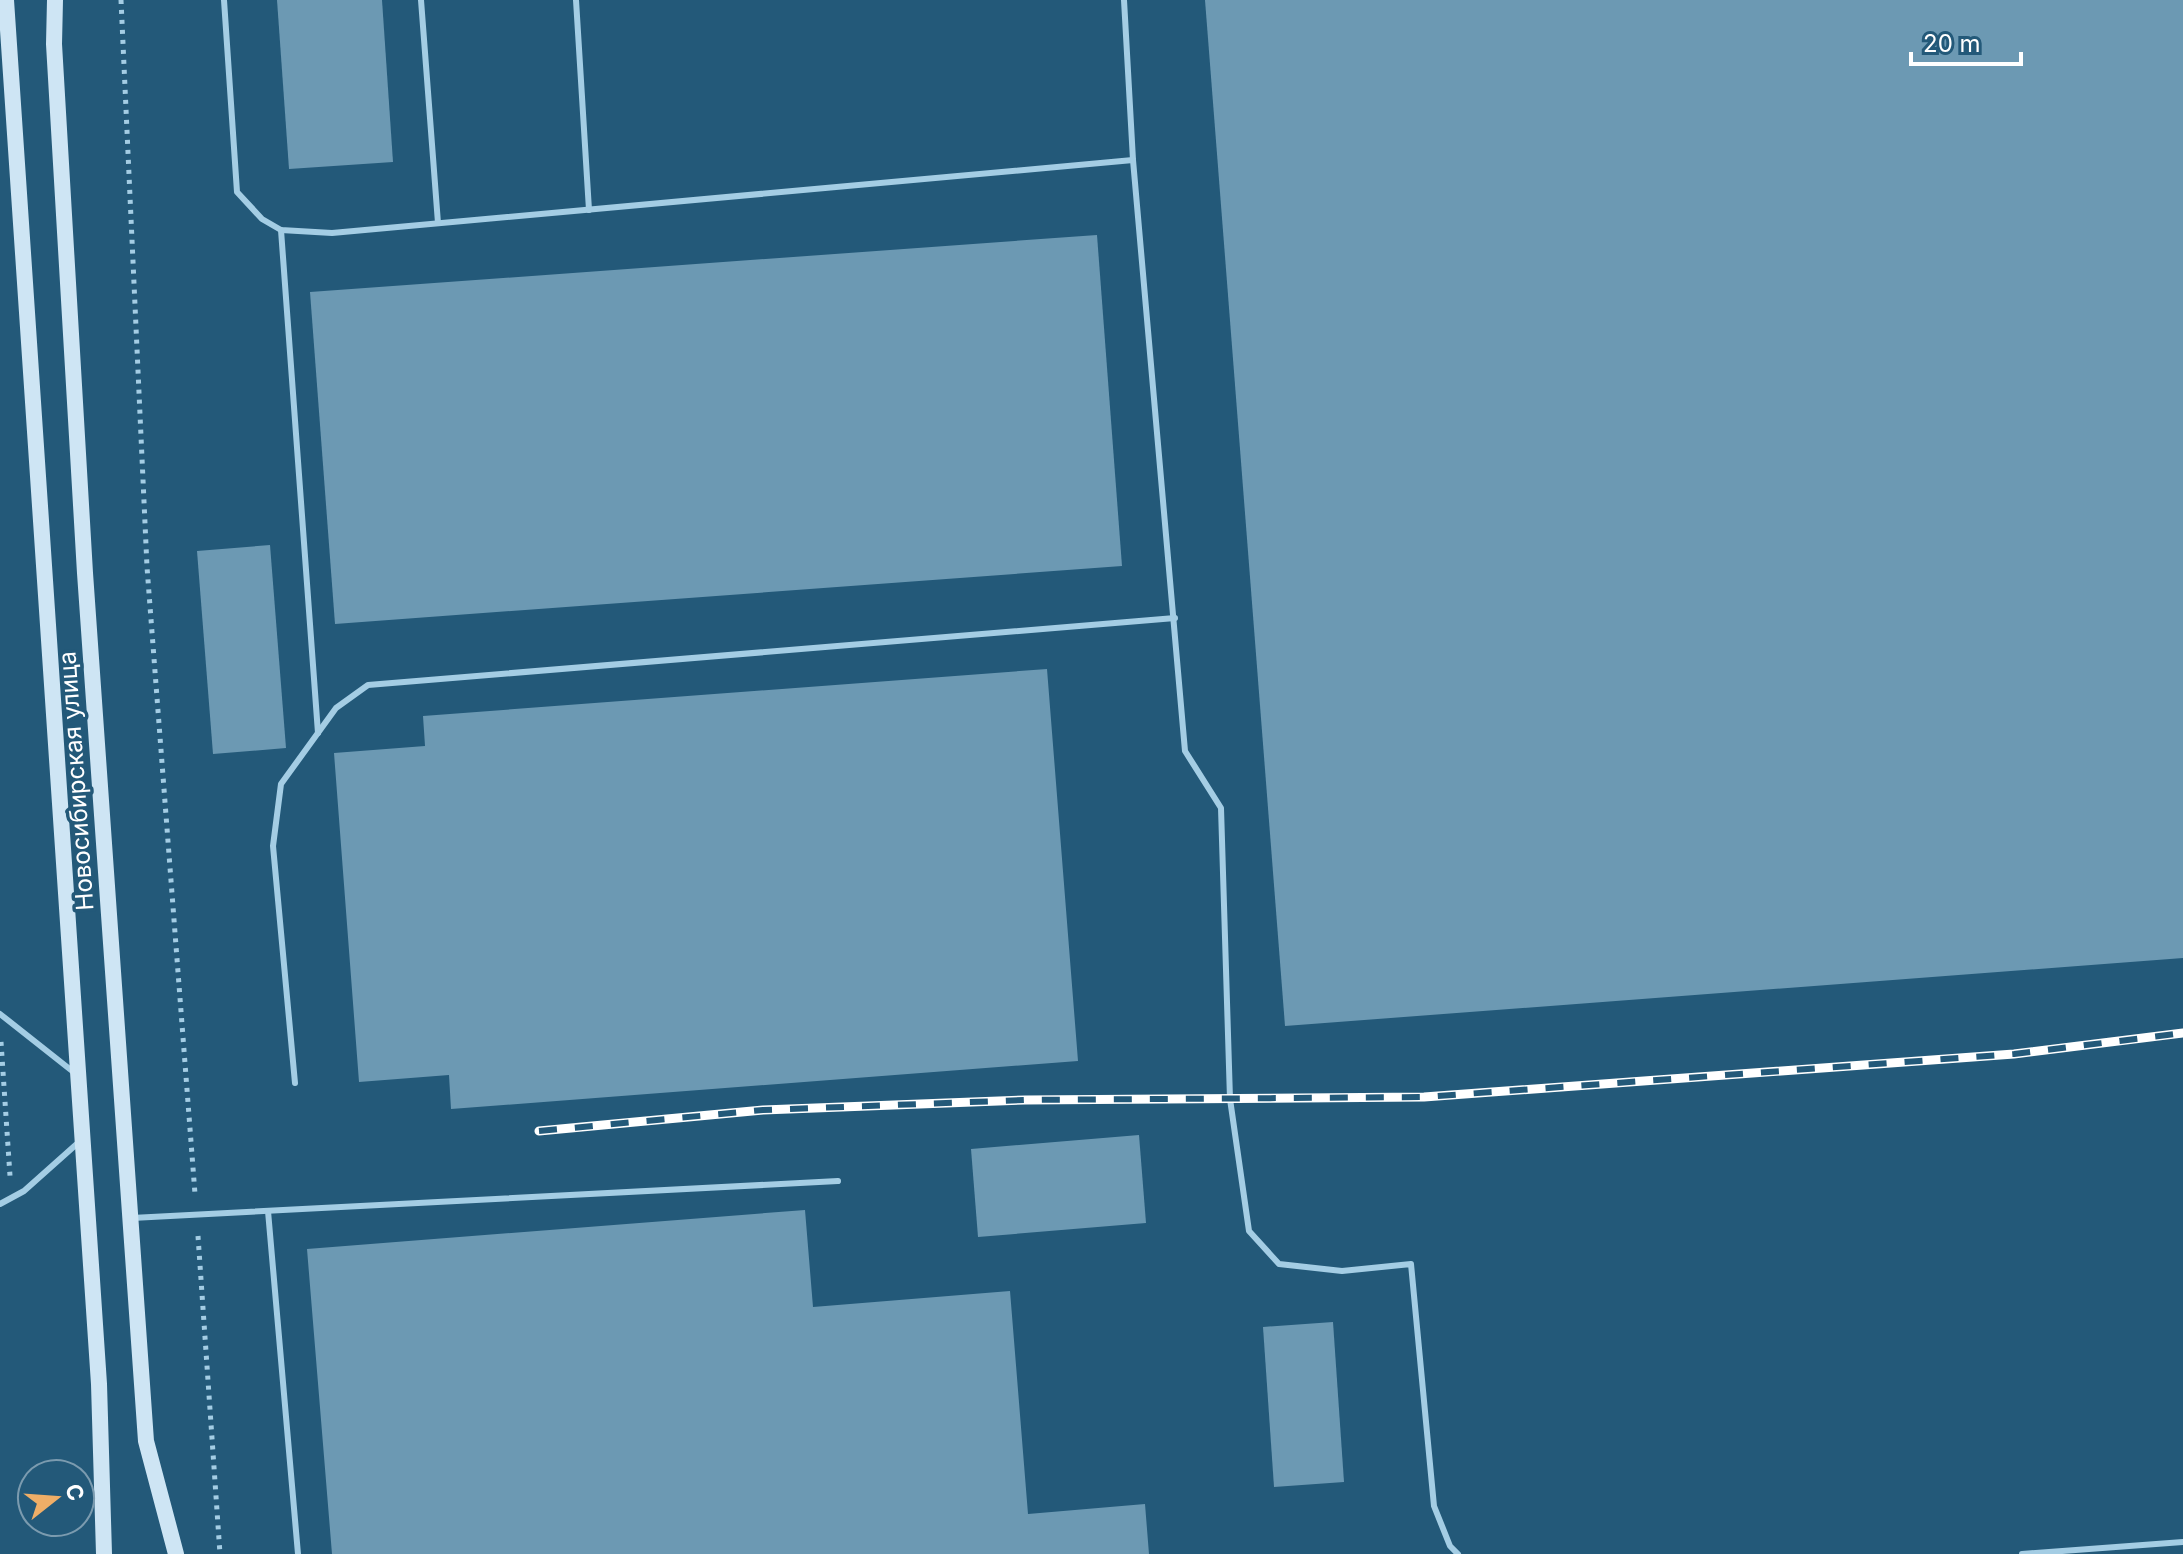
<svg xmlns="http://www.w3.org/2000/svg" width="2183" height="1554" viewBox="0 0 2183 1554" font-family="Inter,sans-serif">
<rect width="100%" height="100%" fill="#235979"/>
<!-- building -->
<g fill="#6c99b3">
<path d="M277,0H382L393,162L289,169Z"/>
<path d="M1205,0H2183V958L1285,1026Z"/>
<path d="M1097,235L1122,566L335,624L310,292Z"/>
<path d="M270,545L286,748L213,754L197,551Z"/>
<path d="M1047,669L1078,1061L451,1109L449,1075L359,1082L334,753L425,746L423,716Z"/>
<path d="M1139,1135L1146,1223L978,1237L971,1149Z"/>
<path d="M805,1210L813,1307L1010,1291L1028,1514L1145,1504L1149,1554H332L307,1249Z"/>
<path d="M1333,1322L1344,1482L1274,1487L1263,1327Z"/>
</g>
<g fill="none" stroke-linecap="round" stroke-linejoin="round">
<!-- path -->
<g stroke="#a4cde4" stroke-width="5" stroke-dasharray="4 6" stroke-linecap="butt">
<path d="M121,0L147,567L195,1194"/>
<path d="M1,1042L10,1176"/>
<path d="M198,1236L220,1554"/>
</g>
<!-- service -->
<g stroke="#a4cde4" stroke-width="6">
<path d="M224,0L237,192L262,219L281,230L332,233L1133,160"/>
<path d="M421,0L438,223"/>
<path d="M576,0L589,210"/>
<path d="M1124,0L1133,160L1185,751L1221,808L1230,1099L1249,1231L1279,1264L1342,1271L1411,1264L1434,1506L1450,1546L1458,1554"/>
<path d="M281,230L318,733"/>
<path d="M0,1014L76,1074"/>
<path d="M295,1083L273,846L281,784L336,708L368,685L1175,618"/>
<path d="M0,1204L24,1191L79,1142"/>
<path d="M268,1211L298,1554"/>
<path d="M132,1218L838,1181"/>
<path d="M2022,1554L2183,1542"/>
</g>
<!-- secondary -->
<g stroke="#cee5f4" stroke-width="16">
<path d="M6,0L99,1384L104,1554"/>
<path d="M55,0L54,44L85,573L146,1441L176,1554"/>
</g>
<defs>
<path id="rail" d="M539,1131L763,1110L1025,1100L1424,1097L2014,1054L2183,1033"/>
</defs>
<!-- rail casing -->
<use href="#rail" stroke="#fff" stroke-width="9"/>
<!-- rail -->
<use href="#rail" stroke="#235979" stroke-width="6" stroke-dasharray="18" stroke-linecap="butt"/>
</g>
<g text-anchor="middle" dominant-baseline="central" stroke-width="7" stroke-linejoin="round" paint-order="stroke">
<!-- street labels -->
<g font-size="24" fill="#fff" stroke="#235979">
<text transform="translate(76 781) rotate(-94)">Новосибирская улица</text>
</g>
</g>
<!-- north arrow -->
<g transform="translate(56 1498) rotate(73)"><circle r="38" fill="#235979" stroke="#7b9baf" stroke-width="2"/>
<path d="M0-6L14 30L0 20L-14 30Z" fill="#efae67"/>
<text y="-12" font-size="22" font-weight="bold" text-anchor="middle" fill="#ffffff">С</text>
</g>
<!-- scale -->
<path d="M1911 52v12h110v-12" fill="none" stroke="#ffffff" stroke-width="4"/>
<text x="1923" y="52" font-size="24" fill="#ffffff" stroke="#235979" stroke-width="6" paint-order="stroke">20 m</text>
</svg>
